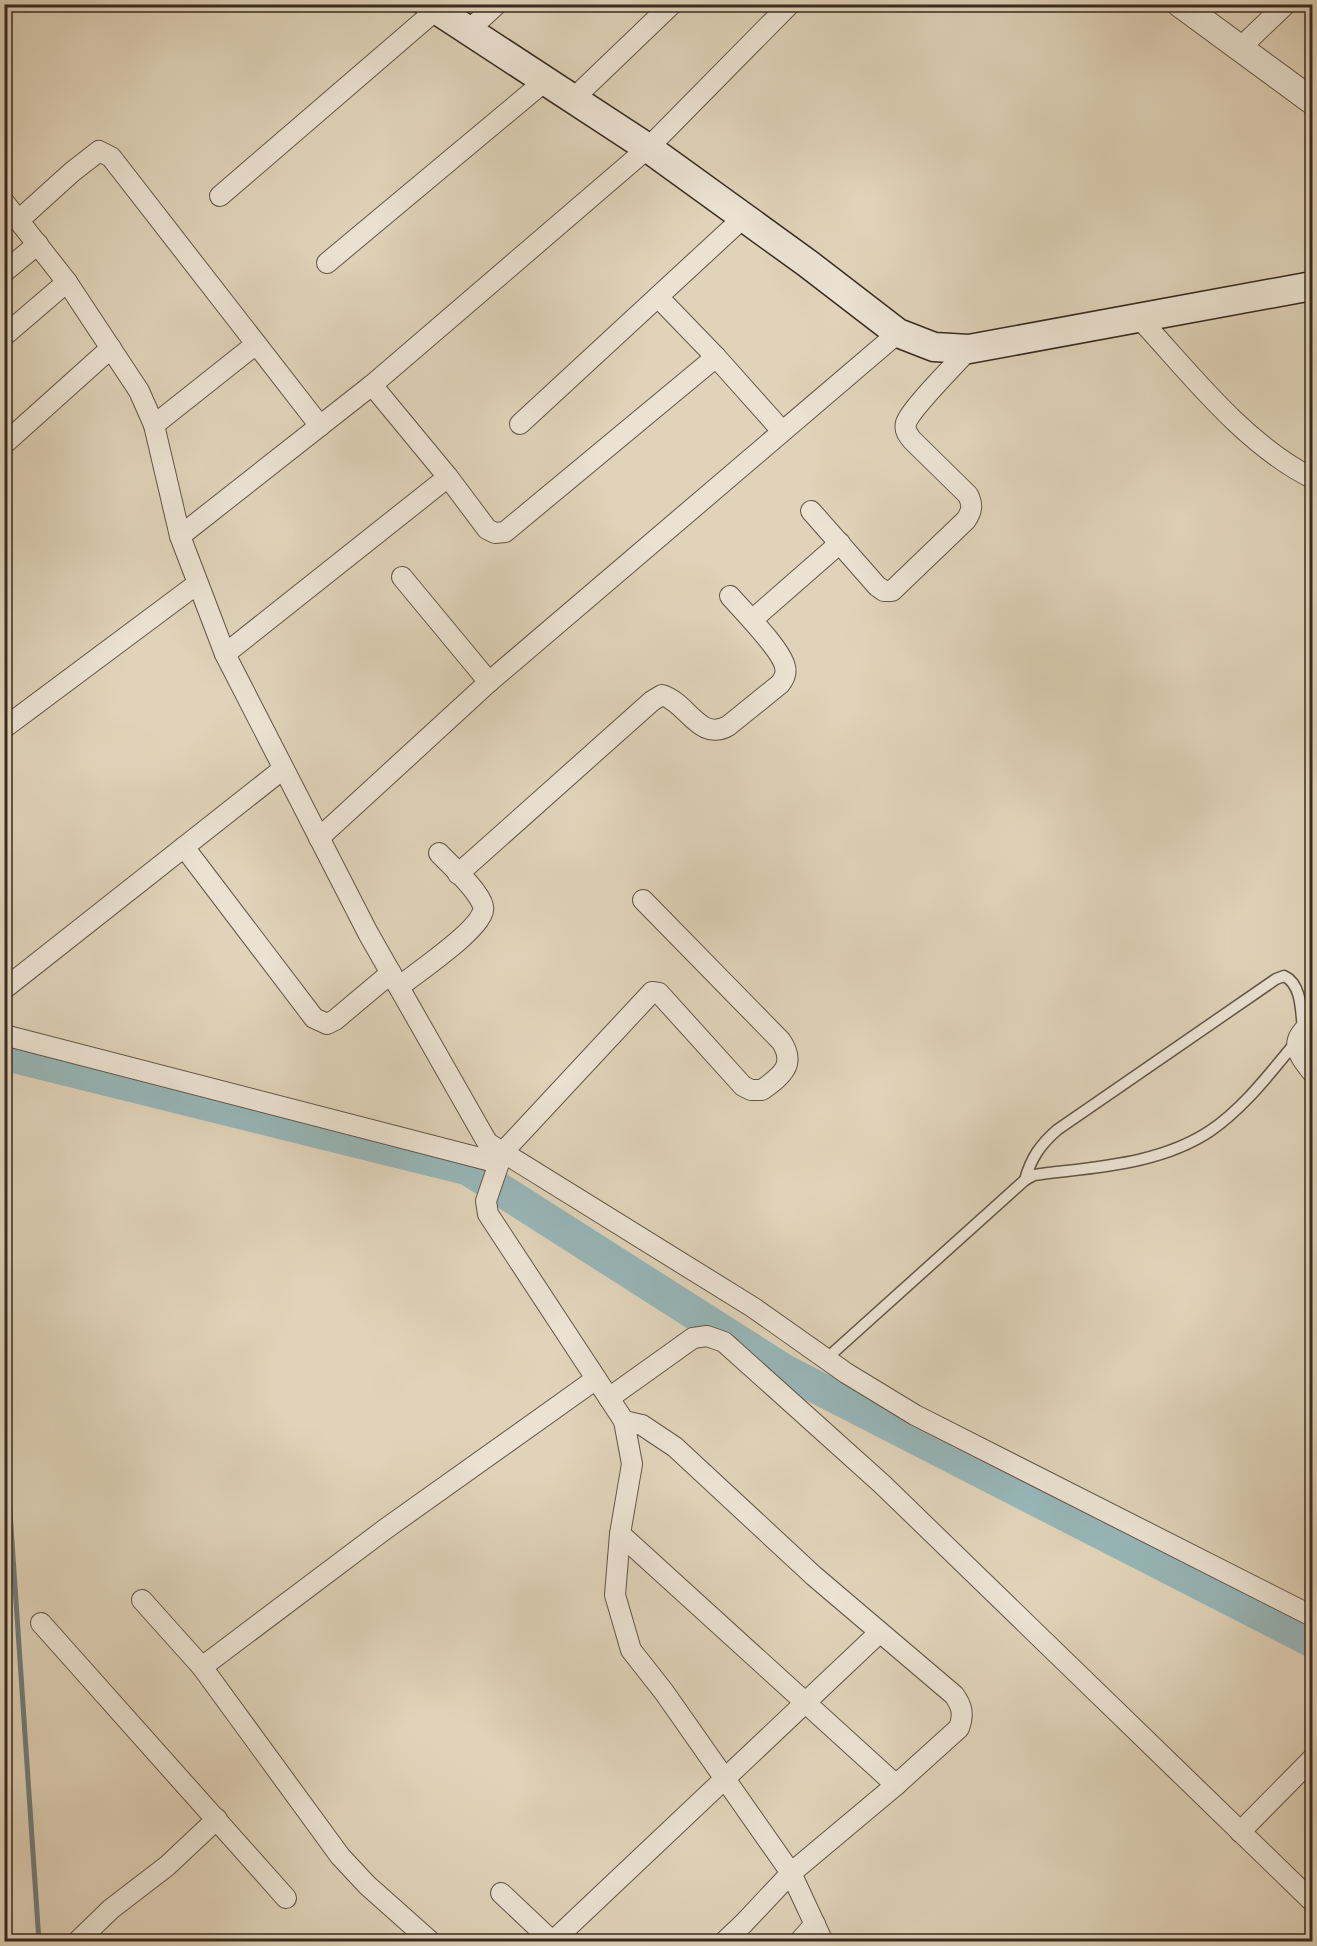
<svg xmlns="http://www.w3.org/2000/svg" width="1317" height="1946" viewBox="0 0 1317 1946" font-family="'IM FELL Great Primer',serif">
<rect width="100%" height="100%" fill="#e0d3b9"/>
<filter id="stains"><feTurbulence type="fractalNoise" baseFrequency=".00333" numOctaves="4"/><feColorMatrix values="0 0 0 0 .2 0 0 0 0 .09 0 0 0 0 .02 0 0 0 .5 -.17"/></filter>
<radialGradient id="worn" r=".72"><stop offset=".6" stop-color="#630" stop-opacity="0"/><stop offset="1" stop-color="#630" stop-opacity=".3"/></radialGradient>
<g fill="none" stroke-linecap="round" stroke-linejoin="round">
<!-- stream -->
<path stroke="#717e7c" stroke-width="5" d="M4,1423L39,1942"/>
<!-- river -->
<path stroke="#97b6b8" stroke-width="33" d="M4,1054L468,1169L785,1371L1312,1641"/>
<defs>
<g id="service">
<path d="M1025,1180C1031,1158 1040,1145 1057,1130L1276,979L1284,976C1302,984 1301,1012 1303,1030"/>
<path d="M826,1359L1025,1180L1034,1175C1093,1167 1159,1165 1210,1131C1244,1108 1270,1073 1296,1042"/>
</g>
<g id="minor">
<path d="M468,31L497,4"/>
<path d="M1240,48L1286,4"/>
<path d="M573,99L672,4"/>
<path d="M220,196L436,10"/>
<path d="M4,202L67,282L139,391L154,425L180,536L225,654L368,933L499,1163L486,1201L488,1214L624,1421L632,1464L620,1534L615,1595L631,1650L664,1692L791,1873L823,1942"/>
<path d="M19,220L72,172L99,151L111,157L320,426"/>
<path d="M327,263L545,81"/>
<path d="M4,272L38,244"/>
<path d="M658,297L716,357L782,431"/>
<path d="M1139,318C1190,373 1244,444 1312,478"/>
<path d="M4,336L67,282"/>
<path d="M372,385L448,477L487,529L495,533L505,532L716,357"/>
<path d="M520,424L743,218"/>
<path d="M154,425L256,344"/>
<path d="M4,444L111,348"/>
<path d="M811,511L877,586L884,591H892L966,520C972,511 973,505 968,495L912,440C908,435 904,430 906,423C911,408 957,363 969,349"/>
<path d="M180,536L372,385L648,148L790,4"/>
<path d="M402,577L489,682"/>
<path d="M752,620L840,543"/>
<path d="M225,654L448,477"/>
<path d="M4,728L197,584"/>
<path d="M319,838L489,682L898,333"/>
<path d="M184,847L314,1018L327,1024L335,1020L391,973"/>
<path d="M458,874L652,701L662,695C688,703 699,742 728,726L780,684C784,679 787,674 785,667C782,650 743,611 730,596"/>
<path d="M399,987C414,974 489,925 483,906C478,889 451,866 439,853"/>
<path d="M4,989L283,769"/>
<path d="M1312,1023C1288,1041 1297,1053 1312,1072"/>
<path d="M4,1035L499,1163"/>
<path d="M488,1143L754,1308L846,1373L915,1415L1312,1616"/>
<path d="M503,1152L652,992L659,993L743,1086L751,1090H762C781,1076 797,1065 781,1041L643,900"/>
<path d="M609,1398L693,1338L707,1336L724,1342L882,1484L1312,1901"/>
<path d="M624,1421L642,1425L675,1447L814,1576L954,1695C962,1706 964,1714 959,1728L896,1785L791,1873L744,1923L724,1942"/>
<path d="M620,1534L896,1785"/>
<path d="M142,1600L202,1667L340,1856L367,1885L431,1942"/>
<path d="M41,1623L286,1898"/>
<path d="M202,1667L384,1530L596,1379"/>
<path d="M1240,1832L1312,1759"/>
<path d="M501,1893L553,1942"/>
<path d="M77,1942L111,1909L167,1866L217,1819"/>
<path d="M552,1942L879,1633"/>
<path d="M799,1942L815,1924"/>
</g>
<path id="tertiary" d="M1180,4L1312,101"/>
<path id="secondary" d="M428,4L648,148L807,263L898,333L934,347L969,349L1312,286"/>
</defs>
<!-- service casing -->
<use href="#service" stroke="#625548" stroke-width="13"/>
<!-- minor casing -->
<use href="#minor" stroke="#625548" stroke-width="22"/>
<!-- tertiary casing -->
<use href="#tertiary" stroke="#625548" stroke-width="28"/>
<!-- secondary casing -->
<use href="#secondary" stroke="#382b22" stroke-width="31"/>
<!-- service -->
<use href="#service" stroke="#ebe2d2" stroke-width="10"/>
<!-- minor -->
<use href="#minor" stroke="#ebe2d2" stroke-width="20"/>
<!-- tertiary -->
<use href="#tertiary" stroke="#ebe2d2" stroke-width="26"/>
<!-- secondary -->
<use href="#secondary" stroke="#ebe2d2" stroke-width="28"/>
</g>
<!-- margin -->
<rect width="1317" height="1946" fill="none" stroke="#e0d3b9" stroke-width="24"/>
<rect x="6" y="6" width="1305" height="1934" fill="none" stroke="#382b22" stroke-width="3"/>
<rect x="12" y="12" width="1293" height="1922" fill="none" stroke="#382b22" stroke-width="1.5"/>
<rect width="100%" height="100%" filter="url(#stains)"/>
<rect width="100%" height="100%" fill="url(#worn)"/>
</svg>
